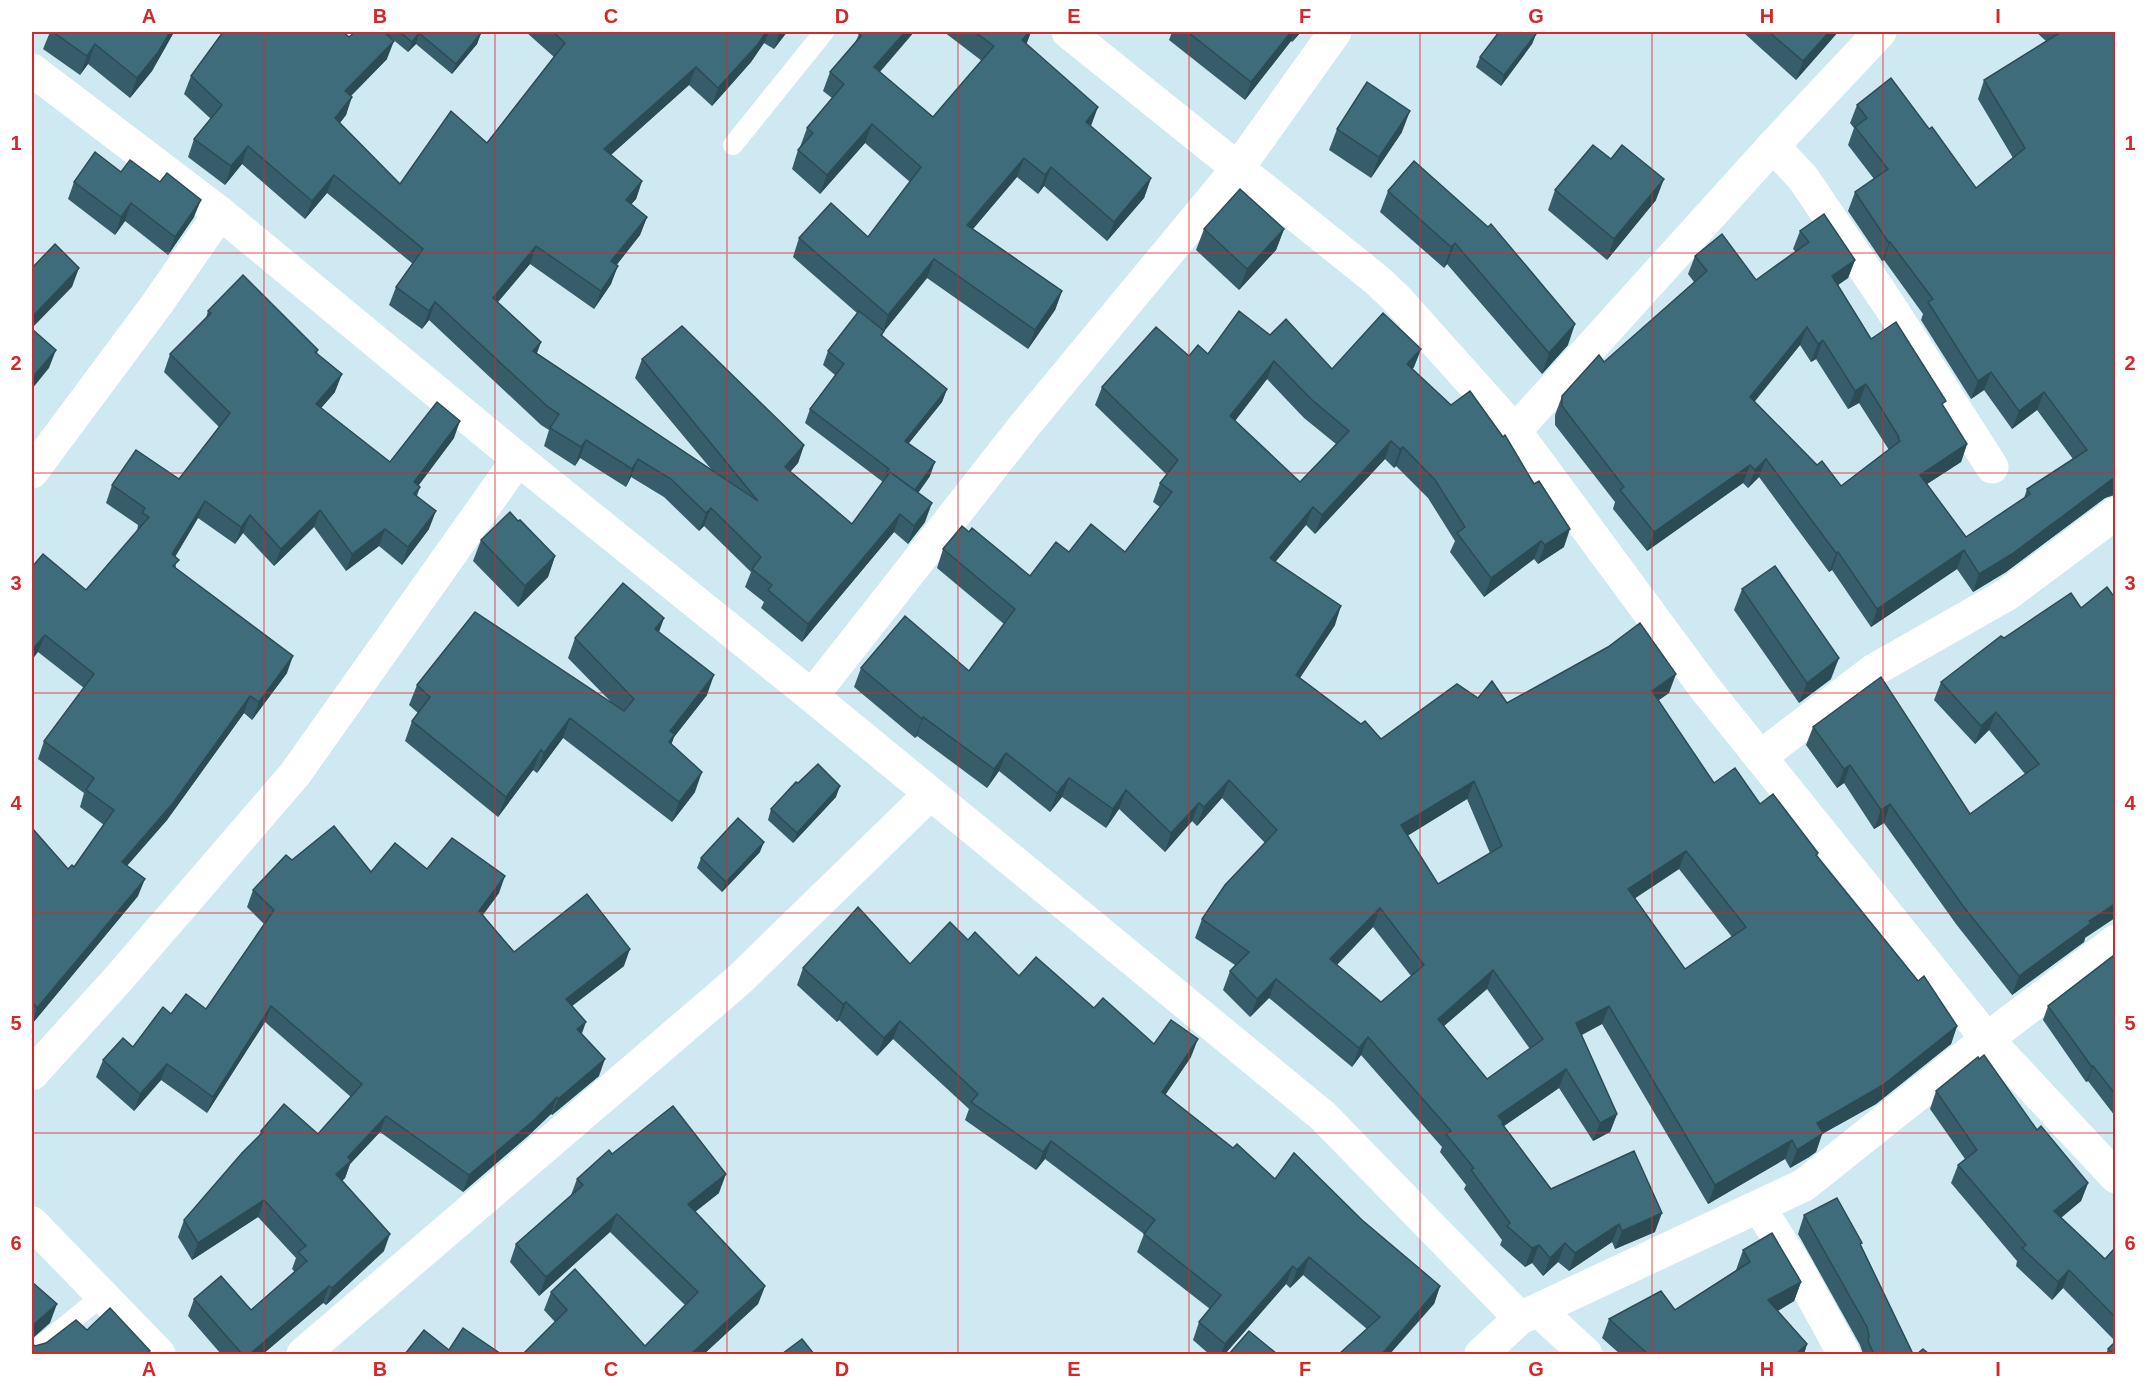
<svg xmlns="http://www.w3.org/2000/svg" width="2147" height="1386" viewBox="0 0 2147 1386" font-family="Helvetica,sans-serif">
<rect width="100%" height="100%" fill="#cee9f2"/>
<g fill="none" stroke-linecap="round" stroke-linejoin="round">
<!-- lane -->
<g stroke="#fff" stroke-width="20">
<path d="M733,145L824,32"/>
<path d="M32,1353L102,1296"/>
</g>
<!-- street -->
<g stroke="#fff" stroke-width="33">
<path d="M1068,32L1378,281L1397,299L1515,431L1704,687L1987,1039L2116,1177"/>
<path d="M32,70L220,213L518,459L812,696L1323,1116L1520,1318"/>
<path d="M1773,146L1803,178L1889,305L1992,467"/>
<path d="M1515,431L1773,146L1880,32"/>
<path d="M32,472L157,304L220,213"/>
<path d="M812,696L1025,425L1238,168L1335,32"/>
<path d="M1760,757L1874,670L2006,595L2116,513"/>
<path d="M32,1074L120,977L295,774L518,459"/>
<path d="M1759,1207L1797,1268L1844,1354"/>
<path d="M32,1223L159,1354"/>
<path d="M1538,1310L1586,1354"/>
<path d="M303,1354L740,979L930,794"/>
<path d="M1481,1354L1520,1318L1804,1185L1987,1039L2116,941"/>
</g>
</g>
<!-- wall -->
<g fill="#365d69" fill-rule="evenodd">
<path d="M50,32H174L152,71L130,98L88,64L80,75L43,49Z"/>
<path d="M384,32H479L481,33L477,44L452,74L416,44L408,52Z"/>
<path d="M526,32H787L774,49L764,43L751,62L712,106L689,85L611,155L642,181L636,199L631,204L647,217L640,235L616,265L611,284L594,309L530,264L498,302L541,342L537,353L711,469L635,378L642,359L804,445L798,463L790,471L852,524L883,482L805,423L810,409L835,375L823,365L828,351L857,313L793,257L799,238L868,237L910,182L865,143L820,194L792,169L798,150L801,147H800L807,128L832,98L823,91L830,72L855,43L860,32H914L880,72L933,117L982,61L944,32H1031L1026,44L1091,126L1151,178L1144,198L1107,241L1044,186L1038,194L1017,177L973,229L1062,291L1055,310L1028,349L927,278L884,331L882,336L947,389L942,402L909,443L930,476L918,493L925,522L908,544L894,532L802,642L761,608L764,602L745,587L751,572L704,526L699,531L664,497L631,477L626,487L580,458L575,466L544,446L549,430L541,425L429,320L422,329L389,305L396,287L413,264L327,193L305,219L242,164L225,185L188,157L194,139L211,119L184,94L191,76L349,37L387,59L351,96L346,115L340,123L400,184L487,143L554,57Z"/>
<path d="M1172,32H1301L1292,42L1291,41L1245,100L1169,40Z"/>
<path d="M1743,32H1838L1796,80L1755,43Z"/>
<path d="M2036,32H2112L2115,36V495L2105,498L2006,572L1973,592L1957,569L1871,627L1832,570L1829,572L1759,477L1748,488L1743,483L1647,551L1613,509L1615,502L1555,425V415L1562,396L1604,362L1694,282L1688,274L1695,256L1756,280L1796,252L1793,249L1800,231L1855,260L1848,278L1838,285L1871,339L1944,408L1967,444L1961,462L1927,484L1966,537L2024,498L2027,489L2073,459L2037,410L2012,429L1984,390L1971,399L1921,320L1923,314L1884,260L1882,261L1848,211L1855,192L1874,179L1848,145L1854,128L1850,123L1857,105L1929,129L1976,188L2013,158L1978,99L1984,80L2046,41ZM1800,345L1811,362L1816,359L1848,409L1859,403L1889,450L1841,486L1817,465L1754,402Z"/>
<path d="M1536,34L1532,44L1501,86L1476,67L1480,57Z"/>
<path d="M1337,129L1402,132L1371,178L1329,150Z"/>
<path d="M1414,161L1568,345L1542,374L1447,264L1444,268L1380,212L1388,191Z"/>
<path d="M121,172L194,217L168,255L125,221L115,235L68,199L74,182Z"/>
<path d="M1555,190L1656,200L1607,260L1548,210Z"/>
<path d="M1204,229H1284L1276,250L1239,290L1196,250Z"/>
<path d="M208,311L318,350L317,354L335,392L321,408L390,462L454,438L419,485L420,487L417,496L429,529L402,565L379,546L346,571L314,527L274,566L243,533L235,544L198,518L175,557L176,568L287,673L252,720L244,713L167,820L127,866L138,896L32,1024V828L68,869L74,867L104,825L80,807L84,793L38,759L44,741L84,688L38,652L32,567L86,590L137,531L138,525L106,503L112,485L179,479L219,427L164,372L170,354L206,318Z"/>
<path d="M1270,335L1332,369L1421,349L1413,369L1564,547L1538,564L1534,559L1484,597L1450,552L1455,541L1428,498L1396,466L1394,468L1385,459L1315,534L1306,525L1275,562L1335,625L1300,678L1381,739L1478,698L1507,703L1669,693L1658,700L1714,783L1760,804L1818,853L1817,856L1918,981L1957,1026L1951,1044L1876,1104L1822,1134L1816,1152L1809,1157L1790,1168L1785,1159L1708,1204L1602,1024L1582,1035L1617,1114L1610,1132L1593,1141L1559,1088L1504,1126L1551,1189L1655,1232L1615,1249L1612,1242L1569,1271L1558,1262L1543,1276L1532,1263L1525,1267L1500,1245L1502,1240L1464,1189L1466,1185L1440,1152L1442,1147L1361,1055L1352,1067L1269,998L1250,1017L1223,990L1230,971L1235,965L1195,938L1202,919L1265,843L1222,798L1197,826L1192,821L1165,852L1119,809L1106,828L1062,797L1050,812L999,771L987,788L917,736L915,738L854,687L861,668L969,671L1004,624L937,568L943,549L1030,576L1069,552H1125L1160,507L1153,502L1160,483L1167,475L1095,405L1102,387L1189,356L1208,354ZM1267,379L1304,418L1336,444L1300,482L1235,421ZM1467,799L1490,853L1438,884L1407,836ZM1679,869L1732,937L1685,969L1635,898ZM1373,927L1411,976L1381,1002L1337,965ZM1487,989L1530,1049L1487,1079L1444,1026Z"/>
<path d="M481,540L555,556L548,577L518,607L473,561Z"/>
<path d="M1742,589L1831,679L1799,703L1734,610Z"/>
<path d="M2081,608L2085,938L2084,942L2012,995L1956,924L1884,823L1874,829L1844,783L1837,788L1806,745L1813,727L1970,814L2025,774L1989,730L1975,744L1934,700L1941,682L2004,638Z"/>
<path d="M659,632L707,695L674,737L671,744L695,792L672,822L563,738L537,773L533,770L498,817L405,741L412,721L418,713L409,705L417,685L610,701L568,658L575,638Z"/>
<path d="M798,783L836,797L793,843L768,820L771,809Z"/>
<path d="M760,852L722,892L697,868L701,858Z"/>
<path d="M292,860L371,872L427,869L499,893L483,915L514,952L624,966L572,1006L581,1034L599,1076L552,1115L551,1114L528,1136L463,1192L380,1132L350,1164L345,1178L342,1181L384,1251L326,1305L323,1303L263,1354H221L188,1316L194,1299L251,1310L295,1272L292,1269L296,1258L258,1217L192,1260L178,1237L184,1220L259,1136L261,1131L318,1134L351,1097L265,1022L207,1113L161,1080L134,1111L96,1077L103,1060L133,1047L171,1014L206,1009L264,924L247,907L253,890Z"/>
<path d="M968,940L1019,976L1094,1008L1154,1044L1191,1057L1165,1095L1233,1148L1275,1179L1362,1220L1440,1286L1434,1304L1367,1329L1303,1275L1290,1288L1286,1284L1225,1354H1209L1193,1340L1199,1322L1210,1309L1137,1252L1144,1234L1045,1159L1036,1170L965,1120L969,1109L893,1039L877,1056L839,1020L837,1022L797,985L803,968L910,964Z"/>
<path d="M2115,960V1116L2088,1081L2086,1082L2043,1020L2048,1006Z"/>
<path d="M1936,1091L2037,1130L2088,1183L2081,1201L2061,1217L2105,1259L2115,1248V1341L2063,1288L2052,1300L2016,1266L2017,1261L1951,1183L1958,1165L1965,1159L1930,1109Z"/>
<path d="M612,1154L719,1193L695,1212L765,1286L758,1304L704,1354H523L555,1322L544,1310L551,1292L645,1346L685,1305L610,1232L539,1296L510,1262L516,1244L571,1195L577,1179Z"/>
<path d="M1804,1215L1861,1245L1913,1354H1863L1860,1345L1798,1234Z"/>
<path d="M1743,1250L1801,1282L1794,1301L1778,1311L1807,1344L1804,1354H1620L1602,1338L1609,1319L1675,1310L1736,1270Z"/>
<path d="M2108,1349L2115,1354H2106Z"/>
</g>
<!-- shaded-wall -->
<g fill="#2c4c55">
<path d="M170,32H174L152,71L130,98L137,78Z"/>
<path d="M766,32H769L764,43L751,62L712,106L718,88Z"/>
<path d="M780,32H787L774,49Z"/>
<path d="M905,32H914L867,86L874,67Z"/>
<path d="M1029,32H1031L1025,48L1022,40Z"/>
<path d="M1291,32H1295L1291,41L1245,100L1251,82Z"/>
<path d="M1296,32H1301L1292,42Z"/>
<path d="M1829,32H1838L1796,80L1803,61Z"/>
<path d="M419,33L416,44L408,52L412,42Z"/>
<path d="M481,33L477,44L452,74L456,64Z"/>
<path d="M1536,34L1532,44L1501,86L1504,75Z"/>
<path d="M394,41L387,59L338,109L345,91Z"/>
<path d="M95,44L88,64L80,75L87,56Z"/>
<path d="M696,67L689,85L597,167L604,149Z"/>
<path d="M352,97L346,115L329,136L335,118Z"/>
<path d="M1098,107L1091,126L1086,122Z"/>
<path d="M1410,111L1402,132L1371,178L1379,157Z"/>
<path d="M872,124L865,143L820,194L827,175Z"/>
<path d="M248,146L242,164L225,185L231,166Z"/>
<path d="M1024,158L1017,177L960,244L967,225Z"/>
<path d="M1051,167L1044,186L1038,194L1045,175Z"/>
<path d="M334,175L327,193L305,219L312,201Z"/>
<path d="M1151,178L1144,198L1107,241L1114,222Z"/>
<path d="M1664,179L1656,200L1607,260L1614,239Z"/>
<path d="M642,181L636,199L619,218L626,200Z"/>
<path d="M201,200L194,217L168,255L175,237Z"/>
<path d="M131,203L125,221L115,235L121,217Z"/>
<path d="M647,217L640,235L605,280L611,261Z"/>
<path d="M1284,229L1276,250L1239,290L1247,269Z"/>
<path d="M1890,242L1884,260L1882,261L1889,243Z"/>
<path d="M1455,243L1447,264L1444,268L1451,247Z"/>
<path d="M536,246L530,264L486,316L493,298Z"/>
<path d="M934,259L927,278L882,334L888,315Z"/>
<path d="M1855,260L1848,278L1825,294L1832,276Z"/>
<path d="M618,266L611,284L594,309L601,291Z"/>
<path d="M79,268L72,287L32,328V317Z"/>
<path d="M1062,291L1055,310L1028,349L1035,330Z"/>
<path d="M435,302L429,320L422,329L429,311Z"/>
<path d="M1575,324L1568,345L1542,374L1549,353Z"/>
<path d="M1807,327L1800,345L1743,416L1750,397Z"/>
<path d="M1823,340L1816,359L1811,362L1818,344Z"/>
<path d="M541,342L534,360L533,351Z"/>
<path d="M1421,349L1414,367L1401,382L1407,364Z"/>
<path d="M56,350L49,368L32,389V378Z"/>
<path d="M1274,361L1267,379L1224,435L1230,416Z"/>
<path d="M1991,372L1984,390L1971,399L1978,381Z"/>
<path d="M342,374L335,392L309,422L316,404Z"/>
<path d="M1866,384L1859,403L1848,409L1855,391Z"/>
<path d="M947,389L942,402L900,454L905,441Z"/>
<path d="M2044,392L2037,410L2012,429L2019,411Z"/>
<path d="M460,421L454,438L408,499L414,482Z"/>
<path d="M586,440L580,458L575,466L581,447Z"/>
<path d="M1391,441L1385,459L1315,534L1322,515Z"/>
<path d="M1967,444L1961,462L1913,493L1920,475Z"/>
<path d="M804,445L798,463L779,485L785,467Z"/>
<path d="M1403,447L1396,466L1394,468L1400,449Z"/>
<path d="M638,459L631,477L626,487L632,469Z"/>
<path d="M1766,459L1759,477L1748,488L1755,470Z"/>
<path d="M935,462L930,476L909,506L914,492Z"/>
<path d="M1750,465L1743,483L1647,551L1654,532Z"/>
<path d="M2115,478V491L2114,494L2105,498L2006,572L1973,592L1979,574L2111,480Z"/>
<path d="M205,501L198,518L166,572L172,554Z"/>
<path d="M932,503L925,522L908,544L914,526Z"/>
<path d="M1313,507L1306,525L1263,577L1270,558Z"/>
<path d="M711,508L704,526L699,531L706,513Z"/>
<path d="M320,510L314,527L274,566L281,549Z"/>
<path d="M436,511L429,529L402,565L408,547Z"/>
<path d="M900,514L894,532L802,642L808,624Z"/>
<path d="M250,515L243,533L235,544L241,527Z"/>
<path d="M385,529L379,546L346,571L352,554Z"/>
<path d="M1570,529L1564,547L1538,564L1545,545Z"/>
<path d="M1541,541L1534,559L1484,597L1491,578Z"/>
<path d="M1964,550L1957,569L1871,627L1877,609Z"/>
<path d="M1838,552L1832,570L1829,572L1836,553Z"/>
<path d="M555,556L548,577L518,607L525,586Z"/>
<path d="M1341,606L1335,625L1289,694L1296,675Z"/>
<path d="M664,618L657,638L655,629Z"/>
<path d="M45,635L38,652L32,660V650Z"/>
<path d="M293,656L287,673L252,720L259,702Z"/>
<path d="M1839,658L1831,679L1799,703L1807,683Z"/>
<path d="M1676,674L1669,693L1645,710L1652,691Z"/>
<path d="M714,675L707,695L674,737L668,754L670,731Z"/>
<path d="M250,696L244,713L167,820L115,879L122,862Z"/>
<path d="M1996,712L1989,730L1975,744L1981,726Z"/>
<path d="M923,717L917,736L915,738L922,719Z"/>
<path d="M570,718L563,738L537,773L544,753Z"/>
<path d="M541,750L533,770L498,817L506,797Z"/>
<path d="M1006,753L999,771L987,788L994,769Z"/>
<path d="M1850,765L1844,783L1837,788L1844,769Z"/>
<path d="M702,772L695,792L672,822L679,802Z"/>
<path d="M1069,778L1062,797L1050,812L1057,793Z"/>
<path d="M1229,780L1222,798L1197,826L1204,807Z"/>
<path d="M1474,781L1467,799L1394,844L1401,825Z"/>
<path d="M840,786L836,797L793,843L797,833Z"/>
<path d="M1126,790L1119,809L1106,828L1113,809Z"/>
<path d="M1199,803L1192,821L1165,852L1171,833Z"/>
<path d="M1890,804L1884,823L1874,829L1881,810Z"/>
<path d="M764,842L760,852L722,892L726,882Z"/>
<path d="M1686,851L1679,869L1622,907L1628,889Z"/>
<path d="M505,876L499,893L473,928L479,911Z"/>
<path d="M145,879L138,896L32,1024L37,1008Z"/>
<path d="M2115,904V918L2085,938L2084,942L2012,995L2019,976L2089,921Z"/>
<path d="M1380,908L1373,927L1324,978L1330,959Z"/>
<path d="M630,949L624,966L559,1016L566,999Z"/>
<path d="M1493,970L1487,989L1431,1037L1438,1019Z"/>
<path d="M1276,979L1269,998L1250,1017L1257,999Z"/>
<path d="M846,1002L839,1020L837,1022L843,1004Z"/>
<path d="M271,1006L265,1022L207,1113L213,1097Z"/>
<path d="M1609,1006L1602,1024L1569,1041L1576,1023Z"/>
<path d="M900,1021L893,1039L877,1056L884,1038Z"/>
<path d="M586,1022L580,1039L577,1029Z"/>
<path d="M1957,1026L1951,1044L1876,1104L1822,1134L1816,1152L1809,1157L1790,1168L1797,1150L1817,1123Z"/>
<path d="M1368,1037L1361,1055L1352,1067L1359,1048Z"/>
<path d="M1198,1039L1191,1057L1155,1110L1162,1092Z"/>
<path d="M605,1059L599,1076L552,1115L558,1099Z"/>
<path d="M167,1064L161,1080L134,1111L140,1094Z"/>
<path d="M2093,1066L2088,1081L2086,1082L2092,1067Z"/>
<path d="M1566,1069L1559,1088L1501,1128L1498,1116Z"/>
<path d="M557,1097L551,1114L528,1136L463,1192L469,1175Z"/>
<path d="M1617,1114L1610,1132L1593,1141L1600,1123Z"/>
<path d="M386,1116L380,1132L350,1164L345,1178L330,1191L336,1174L348,1157Z"/>
<path d="M1792,1140L1785,1159L1708,1204L1715,1185Z"/>
<path d="M1051,1141L1045,1159L1036,1170L1043,1152Z"/>
<path d="M726,1174L719,1193L682,1222L688,1204Z"/>
<path d="M2088,1183L2081,1201L2048,1229L2054,1211Z"/>
<path d="M264,1200L258,1217L192,1260L198,1243Z"/>
<path d="M1662,1213L1655,1232L1615,1249L1622,1231Z"/>
<path d="M617,1214L610,1232L539,1296L546,1277Z"/>
<path d="M1619,1224L1612,1242L1569,1271L1575,1253Z"/>
<path d="M390,1234L384,1251L326,1305L332,1288Z"/>
<path d="M1565,1243L1558,1262L1543,1276L1550,1258Z"/>
<path d="M1539,1245L1532,1263L1525,1267L1532,1248Z"/>
<path d="M1309,1257L1303,1275L1290,1288L1297,1270Z"/>
<path d="M1293,1266L1286,1284L1225,1354H1221L1225,1344Z"/>
<path d="M2069,1270L2063,1288L2052,1300L2058,1282Z"/>
<path d="M1801,1282L1794,1301L1761,1320L1768,1300Z"/>
<path d="M329,1286L323,1303L263,1354H250Z"/>
<path d="M765,1286L758,1304L704,1354H691Z"/>
<path d="M1440,1286L1434,1304L1390,1354H1382Z"/>
<path d="M57,1304L50,1323L32,1339V1326Z"/>
<path d="M1807,1344L1804,1354H1796Z"/>
</g>
<!-- building -->
<g fill="#3f6c7a" stroke="#2c4c55" stroke-width="1.5" fill-rule="evenodd">
<path d="M53,32H170L159,51L137,78L95,44L87,56Z"/>
<path d="M223,32H343L349,37L355,32H384L394,41L345,91L352,97L335,118L400,184L451,111L487,143L565,43L553,32H766L758,44L718,88L696,67L604,149L642,181L626,200L647,217L611,261L618,266L601,291L536,246L493,298L541,342L533,351L758,501L642,359L682,326L804,445L785,467L852,524L890,472L932,503L914,526L900,514L808,624L768,590L772,585L752,569L761,557L711,508L706,513L671,479L638,459L632,469L586,440L581,447L550,428L559,414L548,407L435,302L429,311L396,287L423,249L334,175L312,201L248,146L231,166L194,139L222,105L191,76Z"/>
<path d="M400,32H479L481,33L456,64L419,33L412,42Z"/>
<path d="M860,32H905L874,67L933,117L994,46L975,32H1029L1022,40L1098,107L1086,122L1151,178L1114,222L1051,167L1045,175L1024,158L967,225L1062,291L1035,330L934,259L888,315L799,238L831,203L868,237L921,167L872,124L827,175L798,150L813,133L807,128L844,84L830,72L861,36L859,34Z"/>
<path d="M1188,32H1291L1251,82Z"/>
<path d="M1499,32H1533L1536,34L1504,75L1480,57Z"/>
<path d="M1769,32H1829L1803,61Z"/>
<path d="M2061,32H2112L2115,36V478L2111,480L2012,554L1979,574L1964,550L1877,609L1838,552L1836,553L1766,459L1755,470L1750,465L1654,532L1620,490L1624,487L1562,406V396L1599,355L1604,362L1707,271L1695,256L1722,234L1756,280L1809,242L1800,231L1824,214L1855,260L1832,276L1871,339L1896,322L1946,401L1942,404L1967,444L1920,475L1966,537L2030,494L2027,489L2087,450L2044,392L2019,411L1991,372L1978,381L1928,302L1933,299L1890,242L1889,243L1855,192L1888,169L1855,127L1867,118L1857,105L1891,78L1929,129L1932,127L1976,188L2025,148L1984,80ZM1807,327L1818,344L1823,340L1855,391L1866,384L1899,437L1898,438L1900,441L1841,486L1822,461L1817,465L1750,397Z"/>
<path d="M1367,82L1410,111L1379,157L1337,129Z"/>
<path d="M1593,145L1611,159L1622,145L1664,179L1614,239L1555,190Z"/>
<path d="M95,152L121,172L130,160L160,182L167,173L201,200L175,237L131,203L121,217L74,182Z"/>
<path d="M1414,161L1488,227L1491,224L1575,324L1549,353L1455,243L1451,247L1388,191Z"/>
<path d="M1240,189L1284,229L1247,269L1204,229Z"/>
<path d="M55,244L79,268L32,317V268Z"/>
<path d="M243,275L318,350L315,352L342,374L316,404L390,462L437,402L460,421L414,482L420,487L414,494L436,511L408,547L385,529L352,554L320,510L281,549L250,515L241,527L205,501L172,554L179,560L173,566L293,656L259,702L250,696L173,803L122,862L145,879L37,1008L32,1002V828L68,869L72,865L74,867L114,810L86,790L94,778L44,741L94,674L45,635L32,650V567L43,554L86,590L149,517L142,513L145,508L112,485L136,450L179,479L230,413L170,354L211,313L208,311Z"/>
<path d="M859,311L884,331L881,335L947,389L905,441L935,462L915,490L890,472L888,474L886,473L889,469L810,409L844,364L828,351Z"/>
<path d="M1239,311L1270,335L1286,319L1332,369L1383,313L1421,349L1407,364L1451,405L1470,391L1503,437L1505,435L1534,484L1539,481L1570,529L1545,545L1541,541L1491,578L1457,533L1465,527L1435,480L1403,447L1400,449L1391,441L1322,515L1313,507L1270,558L1341,606L1296,675L1361,724L1365,721L1381,739L1457,684L1478,698L1492,681L1507,703L1608,647L1640,623L1676,674L1652,691L1714,783L1735,768L1760,804L1773,794L1818,853L1816,855L1918,981L1924,976L1957,1026L1883,1085L1817,1123L1823,1133L1816,1138L1797,1150L1792,1140L1715,1185L1609,1006L1576,1023L1617,1114L1600,1123L1566,1069L1498,1116L1503,1122L1502,1124L1551,1189L1634,1151L1662,1213L1622,1231L1619,1224L1575,1253L1565,1243L1550,1258L1539,1245L1532,1248L1507,1226L1510,1223L1471,1170L1474,1168L1446,1134L1451,1131L1368,1037L1359,1048L1276,979L1257,999L1230,971L1249,952L1202,919L1225,885L1277,830L1229,780L1204,807L1199,803L1171,833L1126,790L1113,809L1069,778L1057,793L1006,753L994,769L923,717L922,719L861,668L905,616L969,671L1015,609L943,549L962,526L969,532L972,528L1030,576L1056,542L1069,552L1091,524L1125,552L1172,492L1160,483L1178,460L1102,387L1156,327L1189,356L1198,345L1208,354ZM1274,361L1311,399L1349,431L1300,482L1230,416ZM1474,781L1502,846L1438,884L1401,825ZM1686,851L1746,927L1685,969L1628,889ZM1380,908L1424,965L1381,1002L1330,959ZM1493,970L1543,1039L1487,1079L1438,1019Z"/>
<path d="M32,329L56,350L32,378Z"/>
<path d="M510,512L518,521L520,520L555,556L525,586L481,540Z"/>
<path d="M1775,566L1839,658L1807,683L1742,589Z"/>
<path d="M623,583L664,618L655,629L714,675L670,731L675,734L669,742L702,772L679,802L570,718L544,753L541,750L506,797L412,721L430,697L417,685L475,612L624,711L634,699L575,638Z"/>
<path d="M2107,587L2115,598V904L2089,921L2091,923L2019,976L1963,906L1890,804L1881,810L1850,765L1844,769L1813,727L1881,677L1970,814L2039,764L1996,712L1981,726L1941,682L2001,636L2004,638L2071,593L2081,608Z"/>
<path d="M818,764L840,786L797,833L771,809L796,782L798,783Z"/>
<path d="M738,818L764,842L726,882L701,858Z"/>
<path d="M334,826L371,872L395,843L427,869L452,838L505,876L479,911L514,952L587,894L630,949L566,999L586,1022L577,1029L605,1059L558,1099L557,1097L534,1120L469,1175L386,1116L348,1157L351,1161L336,1174L390,1234L332,1288L329,1286L250,1354H242L194,1299L221,1276L251,1310L307,1261L298,1252L306,1246L264,1200L198,1243L184,1220L242,1153L263,1132L261,1131L284,1104L318,1134L362,1084L271,1006L213,1097L167,1064L140,1094L103,1060L123,1038L133,1047L163,1007L171,1014L186,994L206,1009L274,910L253,890L286,855L292,860Z"/>
<path d="M858,907L910,964L950,922L968,940L975,932L1019,976L1036,957L1094,1008L1103,998L1154,1044L1171,1020L1198,1039L1162,1092L1233,1148L1237,1144L1275,1179L1294,1153L1362,1220L1440,1286L1382,1354H1339L1380,1317L1309,1257L1297,1270L1293,1266L1225,1344L1199,1322L1221,1295L1144,1234L1155,1220L1051,1141L1043,1152L971,1102L978,1094L900,1021L884,1038L846,1002L843,1004L803,968Z"/>
<path d="M2113,956L2115,960V1094L2093,1066L2092,1067L2048,1006Z"/>
<path d="M1984,1055L2037,1130L2041,1126L2088,1183L2054,1211L2105,1259L2115,1248V1317L2069,1270L2058,1282L2022,1248L2026,1245L1958,1165L1977,1150L1936,1091L1978,1057L1979,1059Z"/>
<path d="M673,1106L726,1174L688,1204L765,1286L691,1354H523L567,1310L551,1292L575,1269L645,1346L698,1292L617,1214L546,1277L516,1244L583,1185L577,1179L609,1150L612,1154Z"/>
<path d="M1837,1198L1862,1243L1860,1244L1913,1354H1874L1868,1341L1869,1336L1867,1327L1804,1215Z"/>
<path d="M1772,1233L1801,1282L1768,1300L1807,1344L1796,1354H1648L1609,1319L1661,1291L1675,1310L1750,1262L1743,1250Z"/>
<path d="M32,1282L57,1304L32,1326Z"/>
<path d="M110,1308L150,1351L146,1354H32V1343L35,1346L46,1343L76,1320L87,1330Z"/>
<path d="M463,1328L501,1354H405L424,1330L449,1350Z"/>
<path d="M1249,1331L1277,1354H1229Z"/>
<path d="M802,1339L814,1354H782Z"/>
<path d="M2115,1342V1354H2114L2108,1349Z"/>
<path d="M1923,1349L1929,1354H1917Z"/>
</g>
<!-- grid -->
<path fill="none" stroke="#d62828" stroke-width="1.5" stroke-opacity="0.55" d="M264,32V1354M495,32V1354M727,32V1354M958,32V1354M1189,32V1354M1420,32V1354M1652,32V1354M1883,32V1354M32,253H2116M32,473H2116M32,693H2116M32,913H2116M32,1133H2116"/>
<!-- border -->
<rect width="2147" height="1386" fill="none" stroke="#ffffff" stroke-width="66"/>
<rect x="33" y="33" width="2081" height="1320" fill="none" stroke="#d62828" stroke-width="2"/>
<g font-size="20" text-anchor="middle" font-weight="bold" fill="#d62828">
<text x="149" y="23">A</text>
<text x="380" y="23">B</text>
<text x="611" y="23">C</text>
<text x="842" y="23">D</text>
<text x="1074" y="23">E</text>
<text x="1305" y="23">F</text>
<text x="1536" y="23">G</text>
<text x="1767" y="23">H</text>
<text x="1998" y="23">I</text>
<text x="16" y="150">1</text>
<text x="2130" y="150">1</text>
<text x="16" y="370">2</text>
<text x="2130" y="370">2</text>
<text x="16" y="590">3</text>
<text x="2130" y="590">3</text>
<text x="16" y="810">4</text>
<text x="2130" y="810">4</text>
<text x="16" y="1030">5</text>
<text x="2130" y="1030">5</text>
<text x="16" y="1250">6</text>
<text x="2130" y="1250">6</text>
<text x="149" y="1376">A</text>
<text x="380" y="1376">B</text>
<text x="611" y="1376">C</text>
<text x="842" y="1376">D</text>
<text x="1074" y="1376">E</text>
<text x="1305" y="1376">F</text>
<text x="1536" y="1376">G</text>
<text x="1767" y="1376">H</text>
<text x="1998" y="1376">I</text>
</g>
</svg>
